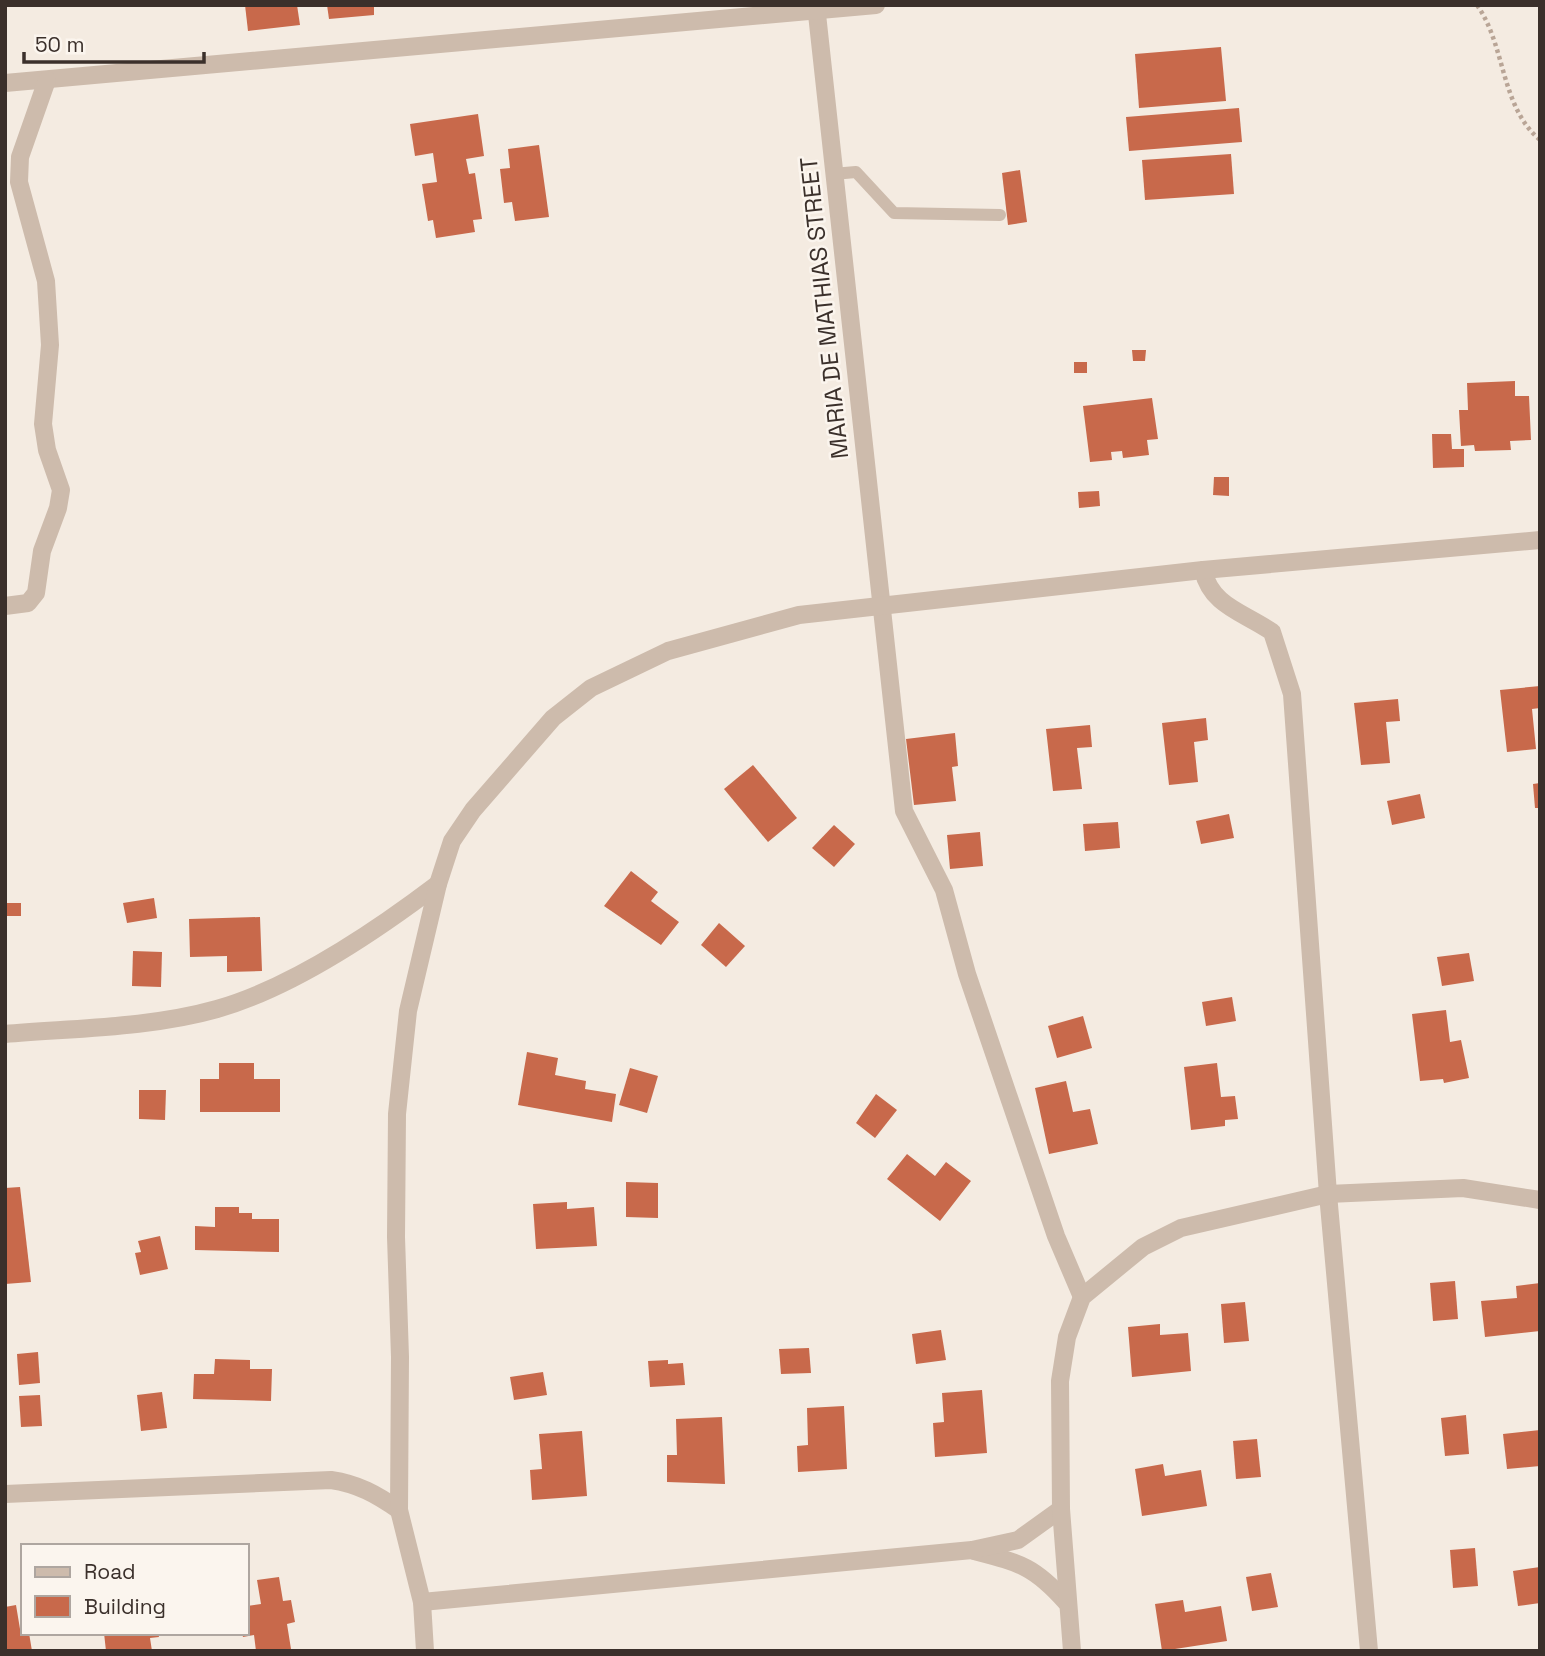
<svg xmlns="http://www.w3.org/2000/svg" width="1545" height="1656" viewBox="0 0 1545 1656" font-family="'Space Grotesk',sans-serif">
<rect width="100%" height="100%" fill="#f4ebe1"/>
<!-- building -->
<g fill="#c8694b">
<path d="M245,5H297L300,25L248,31Z"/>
<path d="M327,5H374V15L329,19Z"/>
<path d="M1221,47L1226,101L1139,108L1135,54Z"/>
<path d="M1239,108L1242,142L1129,151L1126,117Z"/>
<path d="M478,114L484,156L466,159L469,174L475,173L482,219L473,220L475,232L436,238L433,220L428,221L422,184L437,182L433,153L415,156L410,124Z"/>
<path d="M539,145L549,217L515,221L512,202L504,203L500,169L510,168L508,149Z"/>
<path d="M1231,154L1234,194L1145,200L1142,160Z"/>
<path d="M1020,170L1027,222L1008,225L1002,173Z"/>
<path d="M1132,350H1146L1145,361H1133Z"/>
<rect x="1074" y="362" width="13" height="11"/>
<path d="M1515,381V396H1529L1531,440L1510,441L1511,450L1475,451L1474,445L1461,446L1459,410H1468L1467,383Z"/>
<path d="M1152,398L1158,439L1147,440L1149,455L1123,458L1122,451L1111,452L1112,460L1090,462L1083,406Z"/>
<path d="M1432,434H1451L1452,449H1464V467L1433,468Z"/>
<path d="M1214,477H1229V496L1213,495Z"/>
<path d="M1099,491L1100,506L1079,508L1078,492Z"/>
<path d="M1540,686V708L1532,709L1536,749L1507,752L1500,690Z"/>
<path d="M1398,699L1400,721L1386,722L1390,763L1361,765L1354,703Z"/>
<path d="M1206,718L1208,740L1194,742L1198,782L1169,785L1162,723Z"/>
<path d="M1090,725L1092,747L1077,748L1082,789L1053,791L1046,729Z"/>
<path d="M955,733L958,766L952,767L956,801L914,805L906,739Z"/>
<path d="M753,765L797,818L768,842L724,789Z"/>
<path d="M1540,783V808H1535L1533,784Z"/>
<path d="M1420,794L1425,818L1392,825L1387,801Z"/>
<path d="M1229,814L1234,838L1201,844L1196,821Z"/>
<path d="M1118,822L1120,848L1085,851L1083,824Z"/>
<path d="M834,825L855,844L834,867L812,848Z"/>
<path d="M980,832L983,866L950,869L947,835Z"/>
<path d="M631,871L658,892L651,901L679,922L661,945L604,906Z"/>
<path d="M154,898L157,918L127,923L123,903Z"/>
<rect x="5" y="903" width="16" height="13"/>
<path d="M260,917L262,971L227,972V956L190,957L189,919Z"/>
<path d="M719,923L745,946L726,967L701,945Z"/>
<path d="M133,951L162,952L161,987L132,986Z"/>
<path d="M1469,953L1474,981L1442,986L1437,957Z"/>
<path d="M1232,997L1236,1021L1206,1026L1202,1002Z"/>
<path d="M1446,1010L1450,1042L1461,1040L1469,1078L1444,1083L1443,1079L1420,1081L1412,1014Z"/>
<path d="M1083,1016L1092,1048L1057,1058L1048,1026Z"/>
<path d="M527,1052L558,1058L555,1075L586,1081L585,1089L616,1094L612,1122L518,1105Z"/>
<path d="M219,1063H254V1079H280V1112H200V1079H219Z"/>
<path d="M1217,1063L1221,1097L1235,1096L1238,1119L1225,1120V1126L1191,1130L1184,1067Z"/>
<path d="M630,1068L658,1076L647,1113L619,1105Z"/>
<path d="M1066,1081L1073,1112L1090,1109L1098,1144L1049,1154L1035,1088Z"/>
<path d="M139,1090H166L165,1120L139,1119Z"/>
<path d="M876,1094L897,1110L875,1138L856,1123Z"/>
<path d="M907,1154L935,1176L946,1162L971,1181L940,1221L887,1179Z"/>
<path d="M626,1182L658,1183V1218L626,1217Z"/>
<path d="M20,1187L31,1282L5,1284V1188Z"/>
<path d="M567,1202V1209L594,1207L597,1246L536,1249L533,1204Z"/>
<path d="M215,1207H239V1213H252V1219H279V1252L195,1250V1226L215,1227Z"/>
<path d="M160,1236L168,1269L140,1275L135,1253L141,1252L138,1241Z"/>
<path d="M1455,1281L1458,1319L1433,1321L1430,1283Z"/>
<path d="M1540,1283V1331L1485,1337L1481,1301L1517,1298L1516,1286Z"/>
<path d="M1245,1302L1249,1341L1224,1343L1221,1304Z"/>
<path d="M1160,1324V1335L1188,1333L1191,1371L1132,1377L1128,1327Z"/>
<path d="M941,1330L946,1360L916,1364L912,1334Z"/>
<path d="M809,1348L811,1373L781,1374L779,1349Z"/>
<path d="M38,1352L40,1383L19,1385L17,1354Z"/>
<path d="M215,1359L250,1360V1369H272L271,1401L193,1399L194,1374H214Z"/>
<path d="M668,1360V1364L683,1363L685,1385L650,1387L648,1361Z"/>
<path d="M543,1372L547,1395L514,1400L510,1377Z"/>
<path d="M982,1390L987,1453L935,1457L933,1423L944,1422L942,1393Z"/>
<path d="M162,1392L167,1428L141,1431L137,1395Z"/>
<path d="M40,1395L42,1426L21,1427L19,1396Z"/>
<path d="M844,1406L847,1469L798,1472L797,1446L808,1445L807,1408Z"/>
<path d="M1466,1415L1469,1454L1445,1456L1441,1418Z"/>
<path d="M722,1417L725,1484L667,1482V1455H677L676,1419Z"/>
<path d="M1540,1430V1466L1507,1469L1503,1434Z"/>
<path d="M582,1431L587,1496L532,1500L530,1470L542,1469L539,1434Z"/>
<path d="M1257,1439L1261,1477L1236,1479L1233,1441Z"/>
<path d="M1163,1464L1165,1476L1201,1470L1207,1506L1142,1516L1135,1469Z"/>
<path d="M1475,1548L1478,1586L1453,1588L1450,1550Z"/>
<path d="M1540,1567V1603L1518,1606L1513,1571Z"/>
<path d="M1271,1573L1278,1607L1252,1611L1246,1577Z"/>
<path d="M279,1577L283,1601L291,1600L295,1622L287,1624L291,1649L256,1651L254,1635L243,1637L242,1633H247V1606L261,1604L257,1580Z"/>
<path d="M1183,1600L1185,1612L1221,1606L1227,1641L1162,1651L1155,1604Z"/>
<path d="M16,1605L20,1629H23V1633H29L32,1651H5V1607Z"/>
<path d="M104,1633H158L159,1637L150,1638L152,1651H106Z"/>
</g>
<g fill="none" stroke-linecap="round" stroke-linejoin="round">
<!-- path -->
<path stroke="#b9a596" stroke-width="4.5" stroke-dasharray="3.5 3.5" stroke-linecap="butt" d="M1477,5C1506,46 1500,106 1540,140"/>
<!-- lane -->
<path stroke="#cdbbac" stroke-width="12" d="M833,174L856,172L894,213L1000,215"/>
<!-- street -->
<g stroke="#cdbbac" stroke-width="18">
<path d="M816,5L904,811L944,890L967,974L1056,1236L1082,1297"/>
<path d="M5,83L876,5"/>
<path d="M1203,570C1211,606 1243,612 1272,632L1292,694L1328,1194L1369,1651"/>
<path d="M5,606L28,603L36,593L42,551L58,508L61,490L47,450L43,424L50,345L46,281L19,182L20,157L47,80"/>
<path d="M5,1034C74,1028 150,1028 217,1009C291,988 376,931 438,884"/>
<path d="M5,1494L331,1480C358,1484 376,1494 399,1510"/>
<path d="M974,1551C1020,1563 1034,1566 1066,1602"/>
<path d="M422,1602L972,1550L1018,1540L1061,1509"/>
<path d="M425,1651L422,1602L399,1510L400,1357L396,1237L397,1114L408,1011L438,884L452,841L473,810L553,718L591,688L668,651L799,615L1203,570L1540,540"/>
<path d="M1072,1651L1061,1509L1060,1381L1067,1337L1082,1297L1143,1247L1181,1228L1328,1194L1463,1188L1540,1200"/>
</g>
</g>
<g text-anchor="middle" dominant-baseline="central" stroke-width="5" stroke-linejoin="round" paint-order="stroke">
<!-- street labels -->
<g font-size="24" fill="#3b302b" stroke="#fbf5ee">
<text transform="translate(824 308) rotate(-96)">MARIA DE MATHIAS STREET</text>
</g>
</g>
<!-- border -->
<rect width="1545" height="1656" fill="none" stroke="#3b302b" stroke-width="14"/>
<!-- legend -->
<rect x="21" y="1544" width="228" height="91" fill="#fbf5ee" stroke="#aea6a0" stroke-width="2"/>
<rect x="35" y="1567" width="35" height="10" fill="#cdbbac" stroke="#aea6a0" stroke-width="2"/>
<text x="84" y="1579" font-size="21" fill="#3b302b">Road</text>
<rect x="35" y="1596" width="35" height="21" fill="#c8694b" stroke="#aea6a0" stroke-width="2"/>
<text x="84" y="1614" font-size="21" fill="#3b302b">Building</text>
<!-- scale -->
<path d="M24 52v10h180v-10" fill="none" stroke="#3b302b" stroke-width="3.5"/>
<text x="35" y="52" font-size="21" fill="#3b302b" stroke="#fbf5ee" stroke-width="5" paint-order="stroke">50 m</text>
</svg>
